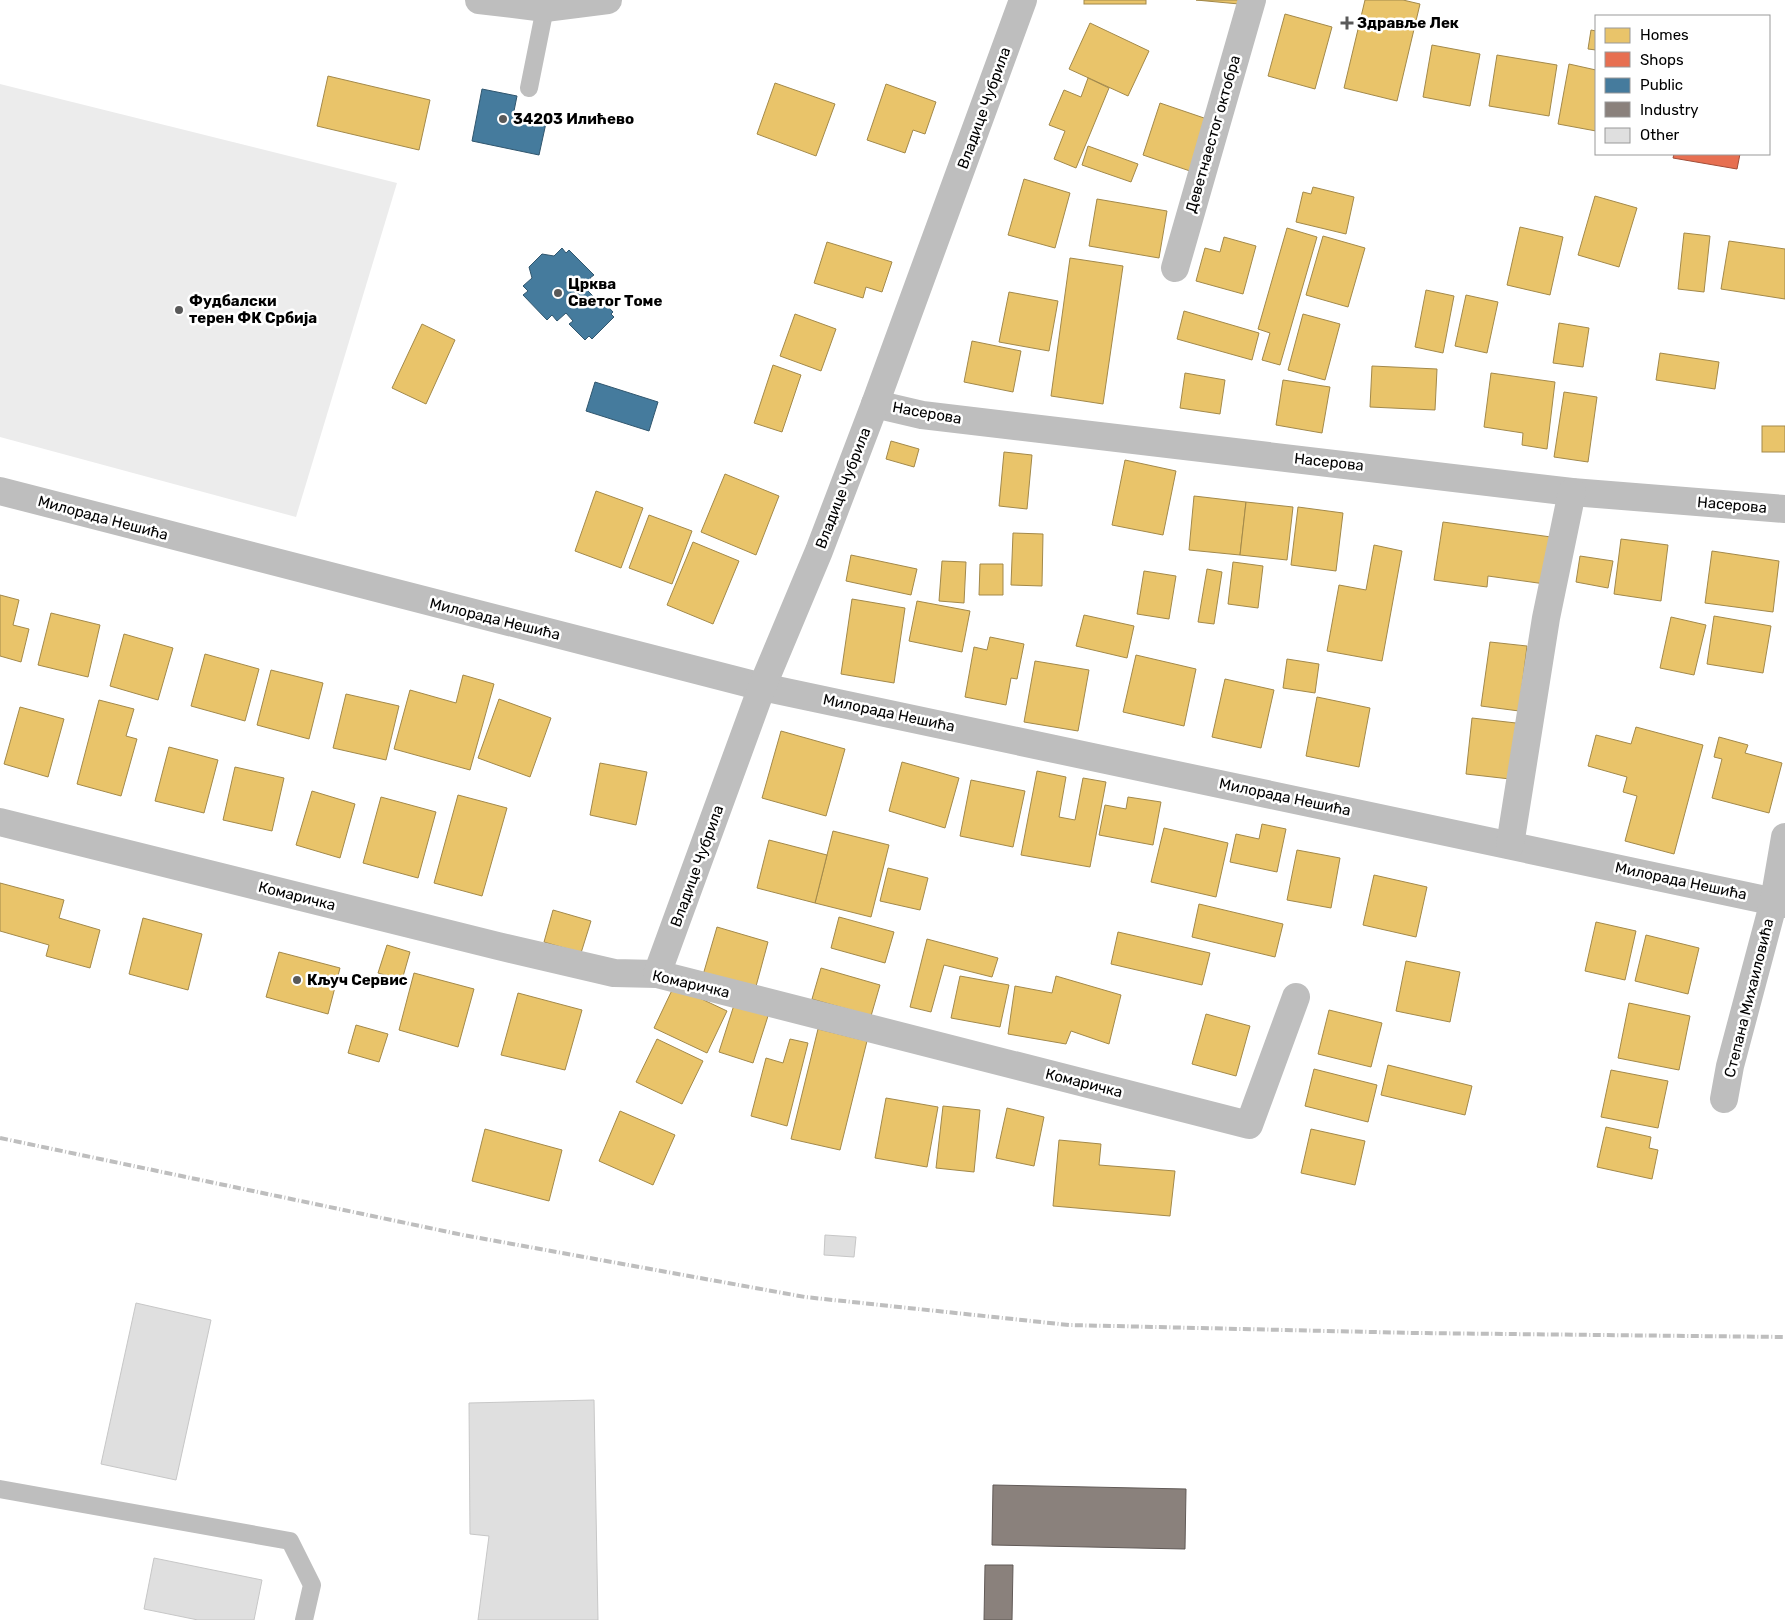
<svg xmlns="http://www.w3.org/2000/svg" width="1785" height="1620" viewBox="0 0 1785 1620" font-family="Rubik,sans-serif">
<rect width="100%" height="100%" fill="#fff"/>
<!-- green -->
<path fill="#ececec" d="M0,84L397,183L296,517L0,437Z"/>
<!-- homes -->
<g fill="#e9c46a" stroke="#a3894a">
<rect x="1084" y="0" width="62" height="4"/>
<path d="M1196,0H1239V4Z"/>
<path d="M1365,0H1403L1420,4L1397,101L1344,88Z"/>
<path d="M1285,14L1332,27L1315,89L1268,76Z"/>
<path d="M1090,23L1149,51L1128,96L1069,69Z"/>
<path d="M1591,30L1596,31V50L1588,49Z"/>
<path d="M1432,45L1480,54L1470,106L1423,97Z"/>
<path d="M1497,55L1557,65L1549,116L1489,106Z"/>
<path d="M1569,64L1596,70V131L1558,124Z"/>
<path d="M328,76L430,100L419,150L317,126Z"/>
<path d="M1088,78L1109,88L1076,168L1054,159L1065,131L1049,125L1064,90L1081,97Z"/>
<path d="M775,83L835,104L816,156L757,134Z"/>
<path d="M886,84L936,102L925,134L913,130L905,153L867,140Z"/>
<path d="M1160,103L1207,119L1190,171L1143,155Z"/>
<path d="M1088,146L1138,164L1131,182L1082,165Z"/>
<path d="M1024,179L1070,193L1055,248L1008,235Z"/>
<path d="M1313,187L1354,197L1346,234L1296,222L1303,192L1311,194Z"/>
<path d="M1595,196L1637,208L1619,267L1578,255Z"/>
<path d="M1097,199L1167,211L1159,258L1089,246Z"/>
<path d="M1520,227L1563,237L1550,295L1507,285Z"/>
<path d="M1287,228L1317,237L1280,365L1262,360L1270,333L1258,329Z"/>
<path d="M1684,233L1710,236L1704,292L1678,289Z"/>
<path d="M1323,236L1365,248L1348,307L1306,295Z"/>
<path d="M1224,237L1256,246L1243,294L1196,281L1205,248L1220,252Z"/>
<path d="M1729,241L1785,249V299L1721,289Z"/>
<path d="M827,242L892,262L882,292L866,287L863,298L814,283Z"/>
<path d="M1070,258L1123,266L1103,404L1051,396Z"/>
<path d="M1426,290L1454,296L1443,353L1415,347Z"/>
<path d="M1009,292L1058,301L1049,351L999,342Z"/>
<path d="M1466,295L1498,302L1487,353L1455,346Z"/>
<path d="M1184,311L1259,333L1252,360L1177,339Z"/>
<path d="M795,314L836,329L821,371L780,356Z"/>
<path d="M1303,314L1340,324L1325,380L1288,370Z"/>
<path d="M1559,323L1589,328L1583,367L1553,363Z"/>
<path d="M422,324L455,340L426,404L392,388Z"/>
<path d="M972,341L1021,351L1013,392L964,382Z"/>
<path d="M1660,353L1719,362L1715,389L1656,380Z"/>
<path d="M773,365L801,375L782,432L754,423Z"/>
<path d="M1372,366L1437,369L1435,410L1370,407Z"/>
<path d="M1185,373L1225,380L1220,414L1180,408Z"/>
<path d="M1491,373L1555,382L1547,449L1522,445L1523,433L1484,427Z"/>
<path d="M1283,380L1330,387L1322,433L1276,425Z"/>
<path d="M1564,392L1597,397L1588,462L1554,457Z"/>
<rect x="1762" y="426" width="23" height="26"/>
<path d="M891,441L919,449L914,467L886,459Z"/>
<path d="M1004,452L1032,455L1027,509L999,506Z"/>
<path d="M1125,460L1176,471L1163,535L1112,525Z"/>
<path d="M725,474L779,496L756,555L701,532Z"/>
<path d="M596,491L643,508L621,568L575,551Z"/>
<path d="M1194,496L1246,502L1240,555L1189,550Z"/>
<path d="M1246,502L1293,507L1287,560L1240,555Z"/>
<path d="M1298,507L1343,513L1336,571L1291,565Z"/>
<path d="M649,515L692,531L672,584L629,568Z"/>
<path d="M1443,522L1551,537L1545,584L1488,576L1487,587L1434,580Z"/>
<path d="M1013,533L1043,534L1042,586L1011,585Z"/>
<path d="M1621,539L1668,545L1661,601L1614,594Z"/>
<path d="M693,542L739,561L713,624L667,605Z"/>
<path d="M1374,545L1402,551L1382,661L1327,651L1339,585L1366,590Z"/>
<path d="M1712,551L1779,561L1773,612L1705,603Z"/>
<path d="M851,555L917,569L911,595L846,581Z"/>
<path d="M1580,556L1613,561L1608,588L1576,582Z"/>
<path d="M942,561L966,562L964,603L939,601Z"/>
<path d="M1233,562L1263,566L1258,608L1228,604Z"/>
<path d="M980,564H1003V595H979Z"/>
<path d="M1207,569L1222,572L1214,624L1198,622Z"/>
<path d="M1144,571L1176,576L1169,619L1137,614Z"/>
<path d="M0,595L19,600L13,625L29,629L21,662L0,656Z"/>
<path d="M852,599L905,608L894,683L841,674Z"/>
<path d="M917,601L970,611L962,652L909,641Z"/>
<path d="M51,613L100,625L88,677L38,665Z"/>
<path d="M1084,615L1134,626L1127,658L1076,646Z"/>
<path d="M1714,616L1771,626L1763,673L1707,664Z"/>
<path d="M1671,617L1706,625L1694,675L1660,668Z"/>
<path d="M124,634L173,648L158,700L110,686Z"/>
<path d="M990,637L1024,644L1017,679L1011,678L1006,705L965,697L974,647L987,650Z"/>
<path d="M1490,642L1527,646L1519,711L1481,706Z"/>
<path d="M205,654L259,669L245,721L191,706Z"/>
<path d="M1136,655L1196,669L1184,726L1123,712Z"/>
<path d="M1287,659L1319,664L1315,693L1283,688Z"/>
<path d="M1035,661L1089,670L1078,731L1024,722Z"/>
<path d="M271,670L323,683L309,739L257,725Z"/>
<path d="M463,675L494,684L470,770L394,749L410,690L456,703Z"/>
<path d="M1225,679L1274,690L1261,748L1212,737Z"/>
<path d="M346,694L399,706L386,760L333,748Z"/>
<path d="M1317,697L1370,708L1359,767L1306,756Z"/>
<path d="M499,699L551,718L530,777L478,758Z"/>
<path d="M99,700L134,709L126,736L137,739L121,796L77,784Z"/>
<path d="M20,707L64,719L48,777L4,764Z"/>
<path d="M1472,718L1516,723L1510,779L1466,774Z"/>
<path d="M1636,727L1703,745L1674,854L1625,841L1637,796L1623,792L1627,777L1588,766L1596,735L1631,744Z"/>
<path d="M781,731L845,749L826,816L762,798Z"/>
<path d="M1719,737L1748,745L1745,753L1782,763L1769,813L1712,798L1722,759L1714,757Z"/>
<path d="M169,747L218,760L204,813L155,801Z"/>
<path d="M902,762L959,778L945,828L889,811Z"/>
<path d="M600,763L647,772L636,825L590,815Z"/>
<path d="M235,767L284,778L272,831L223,820Z"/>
<path d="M1037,771L1066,777L1059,817L1075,820L1083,778L1106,782L1090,867L1021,855Z"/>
<path d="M971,780L1025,791L1013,847L960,836Z"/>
<path d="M312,791L355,804L340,858L296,845Z"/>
<path d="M458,795L507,808L482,896L434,883Z"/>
<path d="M381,797L436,812L418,878L363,863Z"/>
<path d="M1128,797L1161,802L1153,845L1099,835L1105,805L1126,809Z"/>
<path d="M1262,824L1286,829L1277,872L1230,862L1236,834L1259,839Z"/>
<path d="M1164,828L1228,843L1216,897L1151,882Z"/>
<path d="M833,831L889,845L871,917L815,903Z"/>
<path d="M769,840L827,855L815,903L757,888Z"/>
<path d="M1297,850L1340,858L1331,908L1287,900Z"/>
<path d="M888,868L928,878L920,910L880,901Z"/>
<path d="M1374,875L1427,887L1416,937L1363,925Z"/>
<path d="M0,883L64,900L59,918L100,930L90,968L46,956L49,945L0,931Z"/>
<path d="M1199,904L1283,924L1275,957L1192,937Z"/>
<path d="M553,910L591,921L581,953L544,942Z"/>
<path d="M839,917L894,932L885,963L831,948Z"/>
<path d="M143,918L202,934L188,990L129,974Z"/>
<path d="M1596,922L1636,931L1625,980L1585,971Z"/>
<path d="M717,927L768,942L755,990L703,975Z"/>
<path d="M1118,932L1210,953L1202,985L1111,964Z"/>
<path d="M1646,935L1699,948L1688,994L1635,981Z"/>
<path d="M927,939L998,958L992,977L944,965L931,1012L910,1007Z"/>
<path d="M387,945L410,952L402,980L378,973Z"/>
<path d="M279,952L340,968L328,1014L266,997Z"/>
<path d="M1406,961L1460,972L1450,1022L1396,1011Z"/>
<path d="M821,968L880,985L871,1016L812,999Z"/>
<path d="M414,973L474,989L458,1047L399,1030Z"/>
<path d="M960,976L1009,985L1000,1027L951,1018Z"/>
<path d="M1056,976L1121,995L1109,1044L1071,1031L1066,1044L1008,1034L1015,986L1052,993Z"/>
<path d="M674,986L727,1011L707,1053L654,1028Z"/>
<path d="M518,993L582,1010L565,1070L501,1055Z"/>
<path d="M1629,1003L1690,1016L1679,1070L1618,1058Z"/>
<path d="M734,1005L768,1016L753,1063L719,1052Z"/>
<path d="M1329,1010L1382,1023L1371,1067L1318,1054Z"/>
<path d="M1206,1014L1250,1026L1236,1076L1192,1064Z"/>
<path d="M356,1025L388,1034L379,1062L348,1053Z"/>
<path d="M818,1029L867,1041L840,1150L791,1139Z"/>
<path d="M657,1039L703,1061L682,1104L636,1082Z"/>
<path d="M790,1039L808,1043L787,1126L751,1116L766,1058L783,1063Z"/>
<path d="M1388,1065L1472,1086L1465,1115L1381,1095Z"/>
<path d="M1314,1069L1377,1085L1368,1122L1305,1106Z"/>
<path d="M1611,1070L1668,1081L1658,1128L1601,1117Z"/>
<path d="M886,1098L938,1107L927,1167L875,1158Z"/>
<path d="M943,1106L980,1110L974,1172L936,1168Z"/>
<path d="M1007,1108L1044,1117L1034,1166L996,1158Z"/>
<path d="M620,1111L675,1135L653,1185L599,1161Z"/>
<path d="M1606,1127L1651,1137L1649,1148L1658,1150L1652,1179L1597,1167Z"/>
<path d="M485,1129L562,1150L549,1201L472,1181Z"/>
<path d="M1311,1129L1365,1141L1355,1185L1301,1173Z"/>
<path d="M1059,1140L1101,1144L1099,1165L1175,1171L1170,1216L1053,1206Z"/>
</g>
<!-- shops -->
<path fill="#e76f51" stroke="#a24e39" d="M1674,154H1740L1737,169L1673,158Z"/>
<!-- public -->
<g fill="#457b9d" stroke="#30566e">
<path d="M482,89L517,96L513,116L546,123L539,155L472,141Z"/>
<path d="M562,248L566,253L569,250L594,275L590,278L595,283L588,291L595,298L598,296L613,312L611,314L614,317L592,339L589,336L585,340L569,324L573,321L566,313L557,321L552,315L547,320L523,295L528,291L523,286L532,278L529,267L542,254L554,256Z"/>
<path d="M595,382L658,402L649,431L586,411Z"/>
</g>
<!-- industry -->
<g fill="#8a817c" stroke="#615a57">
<path d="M993,1485L1186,1489L1185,1549L992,1545Z"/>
<path d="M985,1565H1013L1012,1620H984Z"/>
</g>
<!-- building -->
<g fill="#dfdfdf" stroke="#c7c7c7">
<path d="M825,1235L856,1237L854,1257L824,1255Z"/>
<path d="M136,1303L211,1320L176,1480L101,1464Z"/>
<path d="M594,1400L598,1620H478L489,1536L470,1534L469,1403Z"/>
<path d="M154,1558L262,1580L254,1620H198L144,1609Z"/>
</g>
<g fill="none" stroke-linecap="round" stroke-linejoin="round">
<!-- service -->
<g stroke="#bebebe" stroke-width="18">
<path d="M529,88L545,8"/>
<path d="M0,1489L290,1541L312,1585L304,1620"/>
</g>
<!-- minor -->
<g stroke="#bebebe" stroke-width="28">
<path d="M1175,268L1252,0"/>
<path d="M875,404L922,415L1572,492L1785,509"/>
<path d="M0,491L762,687L1785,904"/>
<path d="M0,822L498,946L614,973L657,974L1249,1125L1296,997"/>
<path d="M1510,845L1546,618L1572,492"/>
<path d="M657,974L762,687L819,551L875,404L1023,0"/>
<path d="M1724,1099L1730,1066L1774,901L1785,837"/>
</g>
<!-- tertiary -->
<path stroke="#bebebe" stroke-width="28" d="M479,0L545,8L608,0"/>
<!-- rail -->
<path stroke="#bebebe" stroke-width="4" stroke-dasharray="8 2.5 1 2.5" stroke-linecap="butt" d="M0,1138L463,1235L805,1297L1069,1325L1415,1333L1785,1337"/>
</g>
<!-- markers -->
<g fill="#595959" stroke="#fff" stroke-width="2">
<path d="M1344.5 15.5h5v5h5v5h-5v5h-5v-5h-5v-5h5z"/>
<circle cx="503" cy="119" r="5"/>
<circle cx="558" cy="293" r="5"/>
<circle cx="179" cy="310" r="5"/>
<circle cx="297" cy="980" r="5"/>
</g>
<g text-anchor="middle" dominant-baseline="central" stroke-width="5" stroke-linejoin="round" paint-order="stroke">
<!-- poi labels -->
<g font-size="15" font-weight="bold" fill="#000" stroke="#fff" text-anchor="start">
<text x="1357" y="23">Здравље Лек</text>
<text x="513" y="119">34203 Илићево</text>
<text x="568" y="284">Црква<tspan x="568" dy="17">Светог Томе</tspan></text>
<text x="189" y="301">Фудбалски<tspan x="189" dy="17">терен ФК Србија</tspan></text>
<text x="307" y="980">Кључ Сервис</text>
</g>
<!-- street labels -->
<g font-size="15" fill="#000" stroke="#fff">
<text transform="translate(984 108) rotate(-70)">Владице Чубрила</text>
<text transform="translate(1213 134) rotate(-74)">Деветнаестог октобра</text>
<text transform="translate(927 413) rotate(10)">Насерова</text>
<text transform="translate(1329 462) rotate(6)">Насерова</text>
<text transform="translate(843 488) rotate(-69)">Владице Чубрила</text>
<text transform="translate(1732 505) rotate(5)">Насерова</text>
<text transform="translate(103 518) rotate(15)">Милорада Нешића</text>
<text transform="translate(495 619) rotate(14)">Милорада Нешића</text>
<text transform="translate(889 713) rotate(12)">Милорада Нешића</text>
<text transform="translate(1285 797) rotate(12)">Милорада Нешића</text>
<text transform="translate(697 866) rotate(-70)">Владице Чубрила</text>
<text transform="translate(1681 881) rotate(12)">Милорада Нешића</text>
<text transform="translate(297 896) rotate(14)">Комаричка</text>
<text transform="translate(691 984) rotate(13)">Комаричка</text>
<text transform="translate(1749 998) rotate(-76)">Степана Михаиловића</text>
<text transform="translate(1084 1083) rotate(14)">Комаричка</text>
</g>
</g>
<!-- legend -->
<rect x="1595" y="15" width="175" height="140" fill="#ffffff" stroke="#999999"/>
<rect x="1605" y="28" width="25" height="15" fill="#e9c46a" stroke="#999999"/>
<text x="1640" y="40" font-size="15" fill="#000000">Homes</text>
<rect x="1605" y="52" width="25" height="15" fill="#e76f51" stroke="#999999"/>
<text x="1640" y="65" font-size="15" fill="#000000">Shops</text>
<rect x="1605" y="78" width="25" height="15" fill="#457b9d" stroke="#999999"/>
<text x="1640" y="90" font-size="15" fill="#000000">Public</text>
<rect x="1605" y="102" width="25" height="15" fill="#8a817c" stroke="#999999"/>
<text x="1640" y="115" font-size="15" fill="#000000">Industry</text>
<rect x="1605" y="128" width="25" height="15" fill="#dfdfdf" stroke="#999999"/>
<text x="1640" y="140" font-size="15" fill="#000000">Other</text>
</svg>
